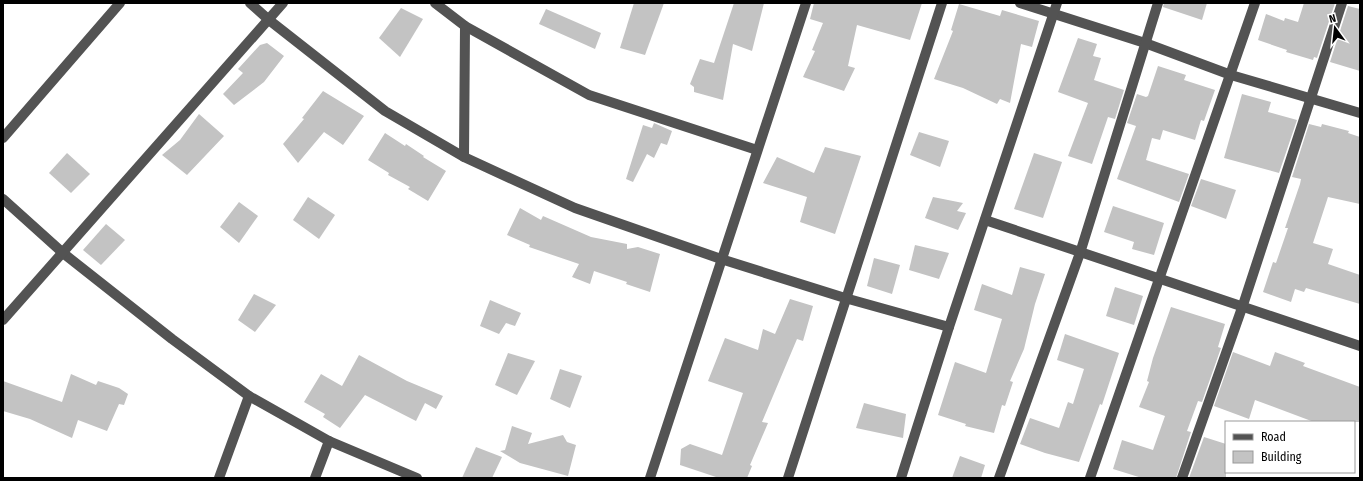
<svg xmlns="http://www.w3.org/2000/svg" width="1363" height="481" viewBox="0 0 1363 481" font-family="'Fira Sans Condensed',sans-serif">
<rect width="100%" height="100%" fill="#fff"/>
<!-- building -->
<g fill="#c3c3c3">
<path d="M634,3H664L645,55L620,48Z"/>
<path d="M734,3H764L752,51L733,44L723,100L694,92V87L690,84L700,59L714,63Z"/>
<path d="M814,3H922L910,40L857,25L848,66L855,68L844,91L803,77L815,51L812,50L823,23L810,19Z"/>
<path d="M1164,3H1207L1202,20L1163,7Z"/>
<path d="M1304,3H1335L1317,58L1314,57L1313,60L1286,52L1287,50L1258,40L1266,14L1284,21L1285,18L1298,22Z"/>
<path d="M959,4L1000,16L1002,10L1039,21L1032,47L1021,44L1010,103L1000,99L997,104L963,88L934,79L953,31L951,30Z"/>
<path d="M1348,6L1360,9V71L1330,62Z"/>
<path d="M401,8L423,19L400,57L379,38Z"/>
<path d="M546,9L601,33L595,49L539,24Z"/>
<path d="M1078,38L1097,44L1093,56L1101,58L1094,80L1124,90L1115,119L1108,117L1092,164L1068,156L1088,103L1058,92Z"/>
<path d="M267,43L284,56L264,82L234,105L223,94L243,73L238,69L260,45Z"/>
<path d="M1158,66L1186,75L1184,80L1215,90L1204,121L1201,120L1195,140L1163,130L1160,140L1152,138L1146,160L1189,174L1179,202L1117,179L1136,126L1127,123L1137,94L1146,97L1148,96Z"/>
<path d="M323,91L364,116L343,145L324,132L298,163L283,144L304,119L302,118Z"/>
<path d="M1242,94L1271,102L1268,112L1297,120L1279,173L1224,158Z"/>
<path d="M199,114L224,136L187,175L162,155L180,140Z"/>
<path d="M654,123L672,131L667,145L661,143L654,158L647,154L633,182L626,179L643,125L652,128Z"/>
<path d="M1309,124L1321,127L1322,124L1349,131L1348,133L1360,137V204L1328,197L1313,243L1333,249L1328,264L1360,275V304L1306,288L1304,292L1295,289L1291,302L1263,292L1273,262L1276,263L1288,228H1285L1300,184L1301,179L1292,177Z"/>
<path d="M919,132L949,141L940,167L910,155Z"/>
<path d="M385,133L405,146L406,144L424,156L423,157L446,171L428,201L408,189L410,187L388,175L389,173L368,160Z"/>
<path d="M825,147L861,156L835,234L800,222L807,197L763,183L777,157L814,173Z"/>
<path d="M67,153L90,174L71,193L49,173Z"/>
<path d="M1034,153L1062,162L1043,218L1014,209Z"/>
<path d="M1201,179L1236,190L1226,219L1191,206Z"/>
<path d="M308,197L335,215L319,239L293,220Z"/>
<path d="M933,197L963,203L957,211L966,213L958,230L925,218Z"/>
<path d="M239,202L258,216L239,243L220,227Z"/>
<path d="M1113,206L1164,223L1154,255L1132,249L1134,242L1104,232Z"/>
<path d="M520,208L541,220L543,216L591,237L627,244V249L638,247L660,254L650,292L626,284L627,282L594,271L590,284L572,277L579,264L529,247L530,245L507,235Z"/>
<path d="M106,224L125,240L101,265L83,250Z"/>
<path d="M915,245L949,253L939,279L909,270Z"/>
<path d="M874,258L900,265L892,294L867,286Z"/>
<path d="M1020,267L1045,274L1035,304L1024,349L1010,381L1013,382L1005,406L1002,405L994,433L965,426L966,424L938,415L955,362L986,373L1002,319L974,310L982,284L1012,295Z"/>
<path d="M1115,287L1143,296L1134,325L1106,316Z"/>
<path d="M254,294L276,305L255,332L238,320Z"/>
<path d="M790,299L813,306L803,341L797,339L762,422L768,423L750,465L752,466L747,478H719L680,465L681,449L690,444L722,455L743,393L708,381L725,338L758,350L763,329L775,334Z"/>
<path d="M490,300L521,313L515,326L506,323L499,334L480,326Z"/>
<path d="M1171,307L1225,324L1218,347L1221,348L1202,402L1198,401L1187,431L1191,432L1176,478H1142L1113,469L1122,440L1153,450L1165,416L1139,407L1149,382L1147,381L1153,358Z"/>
<path d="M1065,334L1119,353L1102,405L1100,404L1079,462L1045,453L1020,444L1030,418L1059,428L1068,402L1073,404L1084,369L1057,360Z"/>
<path d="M1233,352L1270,366L1275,352L1305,363L1303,366L1360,387V422H1314L1255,400L1249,419L1214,406Z"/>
<path d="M508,353L535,361L517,395L495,385Z"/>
<path d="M359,355L407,381L443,396L436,409L425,403L416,421L365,395L340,428L323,417L325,414L304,402L321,374L342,386Z"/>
<path d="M560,369L582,376L570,408L550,399Z"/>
<path d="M71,374L96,385L98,381L119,388L128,394L124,405L119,404L107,431L78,420L72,438L30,419L3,411V381L62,402Z"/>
<path d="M864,403L906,414L903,438L856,428Z"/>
<path d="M512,426L532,433L528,444L563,435L567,442L576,445L568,476L520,463L500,451L505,450Z"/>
<path d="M1204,437L1226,444V478H1189Z"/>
<path d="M476,447L502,457L492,478H462Z"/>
<path d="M960,456L985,465L981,478H952Z"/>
</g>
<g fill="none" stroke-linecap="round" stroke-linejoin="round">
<!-- minor -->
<g stroke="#535353" stroke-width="10">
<path d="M250,3L269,20L385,111L464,157L575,208L721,259L845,298L949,327"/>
<path d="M435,3L465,26L589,95L757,150"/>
<path d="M1020,3L1145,43L1231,75L1360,113"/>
<path d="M3,138L120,3"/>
<path d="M464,157L465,26"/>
<path d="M3,199L63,253L172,339L249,396L329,441L417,478"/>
<path d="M985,220L1360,346"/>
<path d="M3,320L283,3"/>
<path d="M219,478L249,396"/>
<path d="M315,478L329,441"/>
<path d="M650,478L806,3"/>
<path d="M788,478L942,3"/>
<path d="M901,478L949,327L1057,3"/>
<path d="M999,478L1080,253L1158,3"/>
<path d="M1090,478L1255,3"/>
<path d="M1182,478L1243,305L1342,3"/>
</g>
</g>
<!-- border -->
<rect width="1363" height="481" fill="none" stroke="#000000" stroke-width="8"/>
<!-- legend -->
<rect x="1225" y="421" width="130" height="52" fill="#ffffff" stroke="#999999"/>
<rect x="1233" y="434" width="20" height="6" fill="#535353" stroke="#999999"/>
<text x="1261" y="441" font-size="12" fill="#000000">Road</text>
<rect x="1233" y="451" width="20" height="12" fill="#c3c3c3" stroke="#999999"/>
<text x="1261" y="461" font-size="12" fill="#000000">Building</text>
<!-- north arrow -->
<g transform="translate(1335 28) rotate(345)" stroke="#ffffff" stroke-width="3" paint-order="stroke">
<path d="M0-3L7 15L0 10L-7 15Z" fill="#000000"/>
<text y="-6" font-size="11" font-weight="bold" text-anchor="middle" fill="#000000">N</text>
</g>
</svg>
